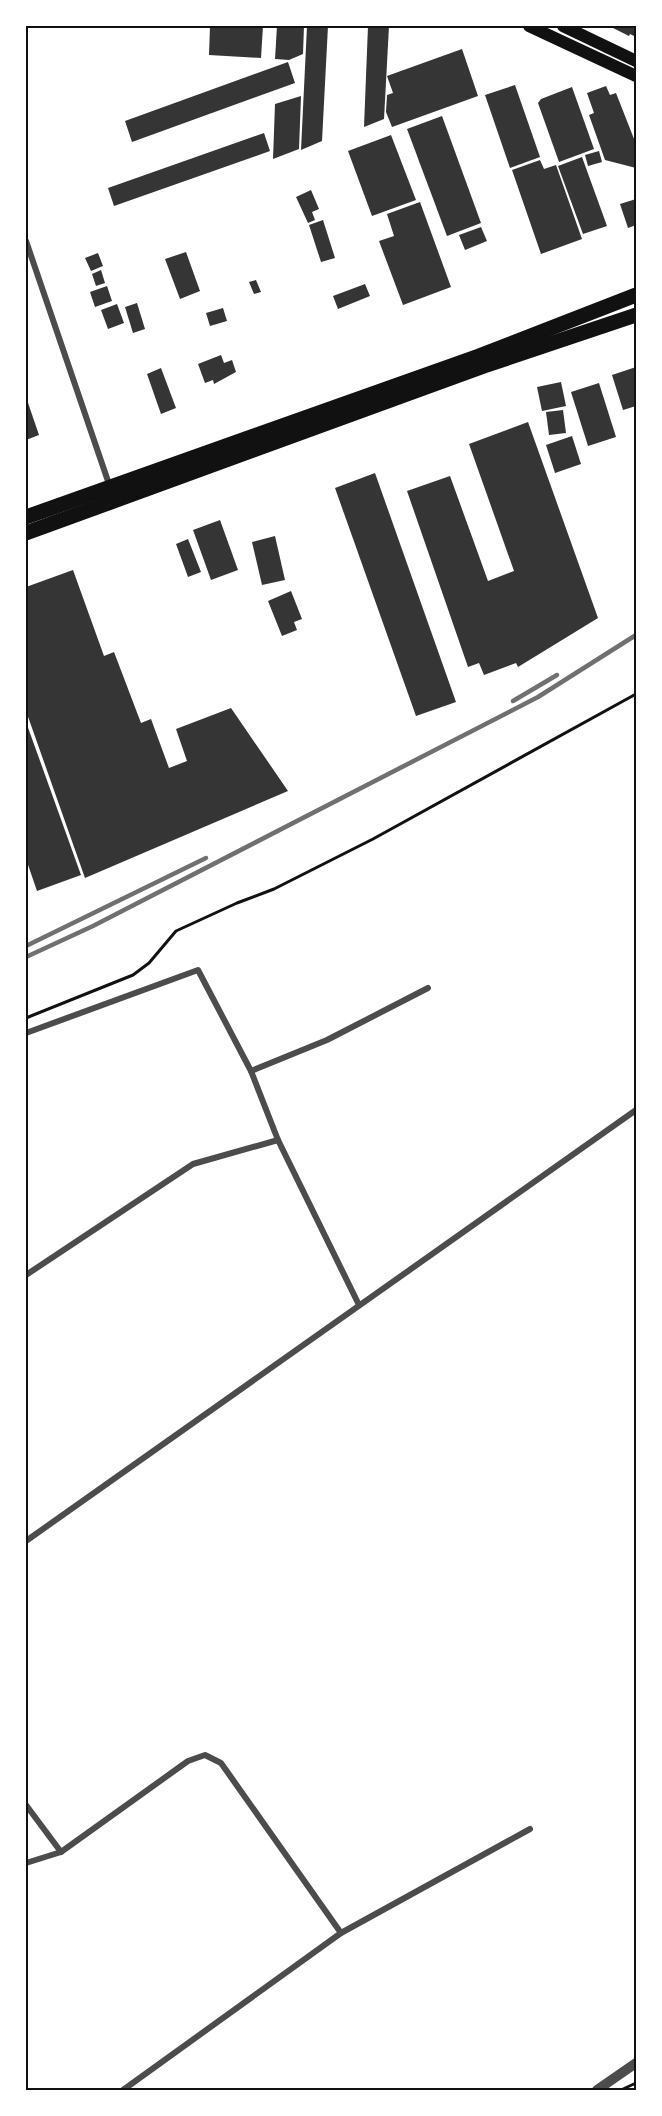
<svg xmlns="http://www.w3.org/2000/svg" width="662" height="2116" viewBox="0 0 662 2116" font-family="'Roboto Condensed',sans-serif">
<rect width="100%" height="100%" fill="#fff"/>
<!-- building -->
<g fill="#353535">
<path d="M210,26H263L261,58L209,55Z"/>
<path d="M277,26H304L303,54L289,60L275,59Z"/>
<path d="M307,26H328L322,141L301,150Z"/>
<path d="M368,26H389L384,119L364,127Z"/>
<path d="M609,26H636V37L630,34L629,36Z"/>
<path d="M462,49L478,96L392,127L386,112L387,95L393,93L387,76Z"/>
<path d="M288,62L295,83L132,142L125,121Z"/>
<path d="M515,85L540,157L510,168L485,95Z"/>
<path d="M606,86L610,95L616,93L636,144V168L605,160L589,115L594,113L587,93Z"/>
<path d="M572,87L594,149L559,162L538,103L541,99Z"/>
<path d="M301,96L299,149L273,159L275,104Z"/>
<path d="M442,116L481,223L447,236L407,129Z"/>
<path d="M264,133L270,151L114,206L108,188Z"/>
<path d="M391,135L416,200L372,216L348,151Z"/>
<path d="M599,151L602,162L588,166L585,155Z"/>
<path d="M582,157L607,226L583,234L558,166Z"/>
<path d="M540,160L544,169L556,165L582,239L541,254L512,170Z"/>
<path d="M311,190L319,209L312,212L315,220L308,223L296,197Z"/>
<path d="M636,199V225L628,228L620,204Z"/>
<path d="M420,202L451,287L403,305L379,241L394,236L387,214Z"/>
<path d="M323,220L335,258L321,262L309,225Z"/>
<path d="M481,227L487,241L465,250L459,235Z"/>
<path d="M186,252L200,291L180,299L165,259Z"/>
<path d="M98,253L103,266L91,271L85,258Z"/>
<path d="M101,270L105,283L96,286L92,274Z"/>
<path d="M256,280L261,292L254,294L249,282Z"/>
<path d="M365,284L370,296L338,309L333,296Z"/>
<path d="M107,286L112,301L95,307L90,292Z"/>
<path d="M137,303L145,329L133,333L125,307Z"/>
<path d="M117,304L124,323L108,329L101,310Z"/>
<path d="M223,308L227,321L210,326L206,313Z"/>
<path d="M221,355L224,363L232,360L236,372L214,384L213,380L205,383L198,364Z"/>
<path d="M636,367V406L623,410L612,375Z"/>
<path d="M161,368L176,408L161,414L147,374Z"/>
<path d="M561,382L566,406L542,411L537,387Z"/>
<path d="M599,383L616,437L588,446L571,392Z"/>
<path d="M26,397L39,435L26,440Z"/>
<path d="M563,410L566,433L549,435L546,412Z"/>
<path d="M528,422L598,618L518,667L516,663L484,675L479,663L468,667L407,491L450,476L488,581L514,571L469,444Z"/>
<path d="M572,436L581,464L555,473L546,445Z"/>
<path d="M375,473L456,702L416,716L335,488Z"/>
<path d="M220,520L238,570L211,580L193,530Z"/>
<path d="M275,536L285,580L262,585L252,542Z"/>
<path d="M188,539L201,572L188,577L176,544Z"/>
<path d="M73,570L104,656L114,652L141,723L151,719L169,768L187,761L176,729L231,708L288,791L85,878L26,711V587Z"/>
<path d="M291,591L302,619L294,622L297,630L282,636L268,601Z"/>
<path d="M26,722L81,875L37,891L26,859Z"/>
</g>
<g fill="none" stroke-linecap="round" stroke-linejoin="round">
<!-- path -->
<g stroke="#111" stroke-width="3">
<path d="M26,1018L133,975L149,963L176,931L237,903L274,889L373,839L636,694"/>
<path d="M621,2090L636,2083"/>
</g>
<!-- minor -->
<g stroke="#4c4c4c" stroke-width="6">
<path d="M26,241L110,487"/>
<path d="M26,1033L198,970L251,1071L278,1140L359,1305"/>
<path d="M251,1071L327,1040L428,988"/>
<path d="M26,1275L193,1164L278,1140"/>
<path d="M26,1541L636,1110"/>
<path d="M26,1805L61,1852"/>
<path d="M26,1863L61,1852L188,1761L205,1755L221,1763L341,1933"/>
<path d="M123,2090L341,1933L530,1829"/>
</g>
<!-- tertiary -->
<path stroke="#4c4c4c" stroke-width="10" d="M597,2090L636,2063"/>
<!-- secondary -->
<g stroke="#111" stroke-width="12">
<path d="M529,26L636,76"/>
<path d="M563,26L636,61"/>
</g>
<!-- trunk -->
<g stroke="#111" stroke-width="15">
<path d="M26,517L479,356L636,295"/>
<path d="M26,533L484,366L636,315"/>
</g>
<!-- rail -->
<g stroke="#707070" stroke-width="4.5">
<path d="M513,701L557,675"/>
<path d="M26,946L206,858"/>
<path d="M26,957L93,926L538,697L636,635"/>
</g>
</g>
<!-- border -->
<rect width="662" height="2116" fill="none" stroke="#ffffff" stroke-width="54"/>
<rect x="27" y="27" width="608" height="2062" fill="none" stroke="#111" stroke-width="2"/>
</svg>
